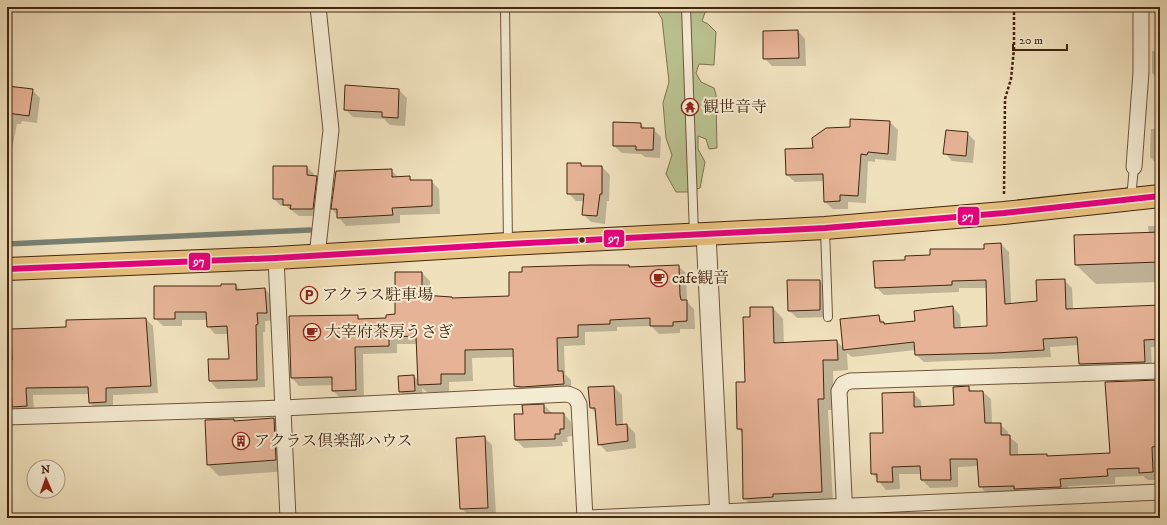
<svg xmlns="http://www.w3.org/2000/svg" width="1167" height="525" viewBox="0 0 1167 525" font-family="'IM FELL DW Pica','Noto Serif JP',serif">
<rect width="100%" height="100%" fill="#f0e1bd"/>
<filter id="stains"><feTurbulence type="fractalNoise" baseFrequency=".005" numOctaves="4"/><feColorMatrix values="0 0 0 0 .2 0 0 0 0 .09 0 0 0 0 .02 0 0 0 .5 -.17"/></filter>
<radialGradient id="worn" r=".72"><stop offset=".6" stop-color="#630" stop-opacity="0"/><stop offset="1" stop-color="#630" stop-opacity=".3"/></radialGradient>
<!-- green -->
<path fill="#bac290" stroke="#7e744f" d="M655,7H707L702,21L708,24L716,32L714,65L699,64L696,73L701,82L714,88L716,95L717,148L709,149L706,139L698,136V149L705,162L700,188L688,192H676L666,174L672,155L666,138L663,103L669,82L662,19Z"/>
<!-- shadow -->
<g fill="#0003">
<path d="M1158,7H1160V81L1152,73V51H1159Z"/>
<path d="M798,31L805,39L806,66H772L764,58Z"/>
<path d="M346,86L399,90L407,98L405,126L390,125L384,119L353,117L345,109Z"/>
<path d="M7,87L32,90L40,98L37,123L22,121L21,124H17L7,172Z"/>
<path d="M890,122L898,130L896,161L875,159V162L868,161L866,203L848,202V209H833L825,202L824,181L795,182L787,175L814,149L851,128Z"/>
<path d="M640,124L646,129H653L661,137L660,158L645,157L641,154L622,153L614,146Z"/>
<path d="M1151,129H1160V167L1150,157Z"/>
<path d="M967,133L975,141L973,163L952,161L945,153Z"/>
<path d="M581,164L583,167H602L610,175L609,201H607L605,224L591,222L583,214L585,201H576L568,193Z"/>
<path d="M307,167L314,174V177H316L324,184L320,216H299L286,206H281L274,199Z"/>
<path d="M391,170L398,177H409L413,181H431L439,189L440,214L400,215V223L346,226L332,209L337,172Z"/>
<path d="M7,174L12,179L9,203H7Z"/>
<path d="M1148,226H1160V282L1096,284L1076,265L1149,233Z"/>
<path d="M1001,244L1009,252L1011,304L1038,302L1064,280L1072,288L1073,309L1160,305V347H1151L1152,370L1087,372L1079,364L1078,345L1050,347L1051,357L924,362L916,355V350L852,357L847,353L848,370L833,371L834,410H828L833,502L755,509L744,498V434L738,429L746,383L751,318L773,308L783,319L784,344L836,341L844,348L878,316L886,325L916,322L953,307L960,315L961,328L988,327L987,288H959V292L884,295L876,287L906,261L931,256L985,250V245Z"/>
<path d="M629,266L631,268L678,266L686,273L687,302L694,309L695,329H680V333L659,334L651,326L617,327V331L585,332V345L564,346L565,374L571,380V392L523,394L515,386L514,357L472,358L473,381L449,382V392H427L422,388L423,398L407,399L400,391L414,376L419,381L418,344H397V353L363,354L364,398H341L333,391V385L299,386L292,378L290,317L357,316L361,320L387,319L396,315L422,273L430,281V296L452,298L453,299L510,297Z"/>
<path d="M819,281L827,288L828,317L797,318L789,310Z"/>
<path d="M235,285L241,290L265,289L272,297L274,320L265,321V332H263L265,387L217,389L210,381L230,360L229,334H215L208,326V320H182V326H163L155,318L222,287Z"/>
<path d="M146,319L153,326L158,393L113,395V410H97L90,403L89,394L33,395L34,414H21L13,406V392L7,393V331L68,328Z"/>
<path d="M1158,381L1160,383V480H1148L1143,476L1115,477V484L1068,486V495L987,494L980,486L979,466L958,467V487L930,488L922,480V474H899L900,489L886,490L872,473L884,434L913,393L921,401L922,408L955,406L968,387L973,392H983L991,399L992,424H1000L1008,432V436L1018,444V456L1047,455L1049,457L1111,454Z"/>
<path d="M614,387L622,395L623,426L627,425L635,433L636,448L607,452L599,444L597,414L591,408Z"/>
<path d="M544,405L552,413L564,414L571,422L572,436L567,437L568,442H562L563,446L524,448L516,440L524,415Z"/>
<path d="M274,419L286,431L287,471L219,476L208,465L234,420L236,422Z"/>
<path d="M484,437L492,445L496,515L469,516L461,508Z"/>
</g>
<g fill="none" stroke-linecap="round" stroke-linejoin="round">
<!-- stream -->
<path stroke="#788074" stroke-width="5.5" d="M7,244L310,230"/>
</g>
<!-- building -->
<g fill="#e6b396" stroke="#43250e">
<path d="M798,30L799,58L763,59V31Z"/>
<path d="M345,85L399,89L398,118L382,117V112L344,110Z"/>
<path d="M7,86L33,89L29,116L7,113Z"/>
<path d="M850,119L890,121L888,154L868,152L867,155L861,154L858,196L840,195V201L824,202L823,174L786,175L785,149L813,148L812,138L826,128L850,127Z"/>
<path d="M613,122L641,123V128H654L653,150H636V146H613Z"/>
<path d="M946,130L968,132L966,156L943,154Z"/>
<path d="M567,163H581V166H602V194H600L597,216L582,215L584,194H567Z"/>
<path d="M273,166H307V175L317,176L313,209H290L291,205H283V199H273Z"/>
<path d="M392,169V177L410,176V180H432V206L392,208L393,215L337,218V209H331L336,171Z"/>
<path d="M1160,232V262L1075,265L1074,235Z"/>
<path d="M1001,243L1005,304L1037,301L1036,280L1065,279L1066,309L1160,305V339L1144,340L1145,362L1079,364L1077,337L1043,339L1044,350L996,353L915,355L914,342L843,350L840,319L879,315L880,322H884V324L915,321L914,311L953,306L954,328L987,326L986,280L952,281V285L875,288L873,261L905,260V256L930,255V249H984V244Z"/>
<path d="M591,265H629V267L679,265L680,295L681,300H687V321L673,322V326H650V318L610,320V324L578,325V337L557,338L558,371H563L564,384L522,387L514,386L513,349L465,350V374H441V384L418,385L416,336L389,337V346L355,347L356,390L332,391V377L291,378L289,316L358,315V319L386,318V315L395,314V272H422V295L452,297V298L509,296V272H522V267Z"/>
<path d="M787,280H820V310L788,311Z"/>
<path d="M221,284H236V290L265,288L267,313H257L258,324L256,325L257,380L209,381L208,359H229L227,326L207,327L206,312H175V319H154V286H221Z"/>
<path d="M750,307H773L774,343L837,340L838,360H823L824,399H818L822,492L773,494V497L743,499L742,429H737L736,382H745L743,317H750Z"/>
<path d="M146,318L151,386L106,388V402L89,403L88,387L26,388L27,406L12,407L11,385H7V362L12,360L11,329L66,327V320Z"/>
<path d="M414,375L415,391L399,392L398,376Z"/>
<path d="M1159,380L1160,446L1152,447L1153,472L1139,473V468L1107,469L1108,476L1060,479L1061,487L1014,489V486L979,487L977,459H950L951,480H921L920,466L892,467L893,482H877V474H871L870,433H883L882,393L914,392V407L954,405L953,387L969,386V391H983L985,423H1001V435H1010V455L1047,454V456L1110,453L1105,382Z"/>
<path d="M614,386L616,425L627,424L628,441L598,445L595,408H590L588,387Z"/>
<path d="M544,404V413H564V429H560V434H555V439L515,440L514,414H523L522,405Z"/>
<path d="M274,418L276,460L207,465L205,420L234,419V421Z"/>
<path d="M485,436L488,508L460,509L456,438Z"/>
</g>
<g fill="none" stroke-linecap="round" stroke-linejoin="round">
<defs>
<g id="service">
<path d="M505,7L508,244"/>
<path d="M686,7L694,234"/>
<path d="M1131,198L1134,167"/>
<path d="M825,229L828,317"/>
</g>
<g id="minor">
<path d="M1134,167L1141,72V7"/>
<path d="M317,256L331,130L318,7"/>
<path d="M276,258L288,518"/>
<path d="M7,417L283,408L568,394L575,397L579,404L585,518"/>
<path d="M589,518L1160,492"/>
<path d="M845,518L839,391L843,384L850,381L1160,371"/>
</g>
<path id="tertiary" d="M706,234L720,518"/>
<path id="primary" d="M7,269L276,258L508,244L825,228L1004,213L1160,196"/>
</defs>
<!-- service casing -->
<use href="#service" stroke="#6e543a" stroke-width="10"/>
<!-- minor casing -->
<use href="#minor" stroke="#6e543a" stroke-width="17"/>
<!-- tertiary casing -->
<use href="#tertiary" stroke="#6e543a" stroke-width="21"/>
<!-- primary casing -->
<use href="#primary" stroke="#43250e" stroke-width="24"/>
<!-- path -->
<path stroke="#43250e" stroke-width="2.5" stroke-dasharray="3 2" stroke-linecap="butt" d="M1004,194L1005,99L1011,79L1014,49V7"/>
<!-- service -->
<use href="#service" stroke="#f5ecd4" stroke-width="8"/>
<!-- minor -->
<use href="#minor" stroke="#f5ecd4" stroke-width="15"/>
<!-- tertiary -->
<use href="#tertiary" stroke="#f5ecd4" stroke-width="19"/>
<!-- primary -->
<use href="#primary" stroke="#e8c07e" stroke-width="22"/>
<defs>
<path id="bus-1" d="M7,269L276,258L508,244L825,228L1004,213L1160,196"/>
</defs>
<!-- bus-1 casing -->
<use href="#bus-1" stroke="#f5ecd4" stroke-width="9"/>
<!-- bus-1 -->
<use href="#bus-1" stroke="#e5007d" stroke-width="6"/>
</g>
<!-- icons -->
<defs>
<symbol id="temple-ring" viewBox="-11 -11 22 22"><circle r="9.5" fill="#f5ecd4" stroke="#8f2418" stroke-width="1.5"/><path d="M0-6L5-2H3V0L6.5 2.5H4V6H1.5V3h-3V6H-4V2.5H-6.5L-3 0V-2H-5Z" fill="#8f2418"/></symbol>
<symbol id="cafe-ring" viewBox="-11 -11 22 22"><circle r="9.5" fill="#f5ecd4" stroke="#8f2418" stroke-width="1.5"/><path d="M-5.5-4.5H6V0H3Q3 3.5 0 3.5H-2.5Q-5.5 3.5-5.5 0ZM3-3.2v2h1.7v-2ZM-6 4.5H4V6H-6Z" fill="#8f2418"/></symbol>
<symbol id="parking-ring" viewBox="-11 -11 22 22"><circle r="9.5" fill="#f5ecd4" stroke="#8f2418" stroke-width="1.5"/><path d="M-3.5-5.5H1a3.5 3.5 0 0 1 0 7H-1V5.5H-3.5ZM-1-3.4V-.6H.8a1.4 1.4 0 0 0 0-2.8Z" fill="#8f2418"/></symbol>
<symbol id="building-ring" viewBox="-11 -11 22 22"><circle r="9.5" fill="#f5ecd4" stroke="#8f2418" stroke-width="1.5"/><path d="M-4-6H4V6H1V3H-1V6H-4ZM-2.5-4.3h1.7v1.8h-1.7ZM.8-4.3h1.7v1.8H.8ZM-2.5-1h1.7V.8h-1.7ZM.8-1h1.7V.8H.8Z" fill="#8f2418"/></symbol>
</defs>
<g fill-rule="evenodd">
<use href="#temple-ring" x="680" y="97" width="20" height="20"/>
<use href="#cafe-ring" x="649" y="268" width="20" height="20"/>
<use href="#parking-ring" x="299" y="285" width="20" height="20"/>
<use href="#cafe-ring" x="302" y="322" width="20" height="20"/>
<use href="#building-ring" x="231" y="431" width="20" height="20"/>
</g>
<!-- markers -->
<circle fill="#43250e" stroke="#f5ecd4" stroke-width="1.5" cx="582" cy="240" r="3.5"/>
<g text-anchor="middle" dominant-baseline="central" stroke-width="4" stroke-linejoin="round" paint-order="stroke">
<!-- poi labels -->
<g font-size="16" fill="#43250e" stroke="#f5ecd4" text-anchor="start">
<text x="703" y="107">観世音寺</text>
<text x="672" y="278">cafe観音</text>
<text x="322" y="295">アクラス駐車場</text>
<text x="325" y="332">大宰府茶房うさぎ</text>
<text x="254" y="441">アクラス倶楽部ハウス</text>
</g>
</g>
<g stroke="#f5ecd4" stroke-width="1.5">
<rect x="957" y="206" width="23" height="20" rx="4" fill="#e5007d"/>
<rect x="603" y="229" width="22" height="19" rx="4" fill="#e5007d"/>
<rect x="188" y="252" width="23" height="19" rx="4" fill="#e5007d"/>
</g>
<g font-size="11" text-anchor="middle" font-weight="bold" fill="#fff">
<text x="968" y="220">97</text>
<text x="614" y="242">97</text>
<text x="199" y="265">97</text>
</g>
<!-- margin -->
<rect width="1167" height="525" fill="none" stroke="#f0e1bd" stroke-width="24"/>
<rect x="8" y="8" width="1151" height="509" fill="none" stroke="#43250e" stroke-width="2"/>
<rect x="12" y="12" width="1143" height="501" fill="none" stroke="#43250e"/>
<!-- north arrow -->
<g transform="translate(46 479) rotate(358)"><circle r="19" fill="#f5ecd4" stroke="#ae9c85"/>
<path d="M0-3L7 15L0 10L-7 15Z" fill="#8f2418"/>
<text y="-6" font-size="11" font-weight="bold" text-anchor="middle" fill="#43250e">N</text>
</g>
<!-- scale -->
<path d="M1013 44v6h54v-6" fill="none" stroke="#43250e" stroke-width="2"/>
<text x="1019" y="44" font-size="12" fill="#43250e" stroke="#f5ecd4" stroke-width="3" paint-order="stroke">20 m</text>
<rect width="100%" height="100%" filter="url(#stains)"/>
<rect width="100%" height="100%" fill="url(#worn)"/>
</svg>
